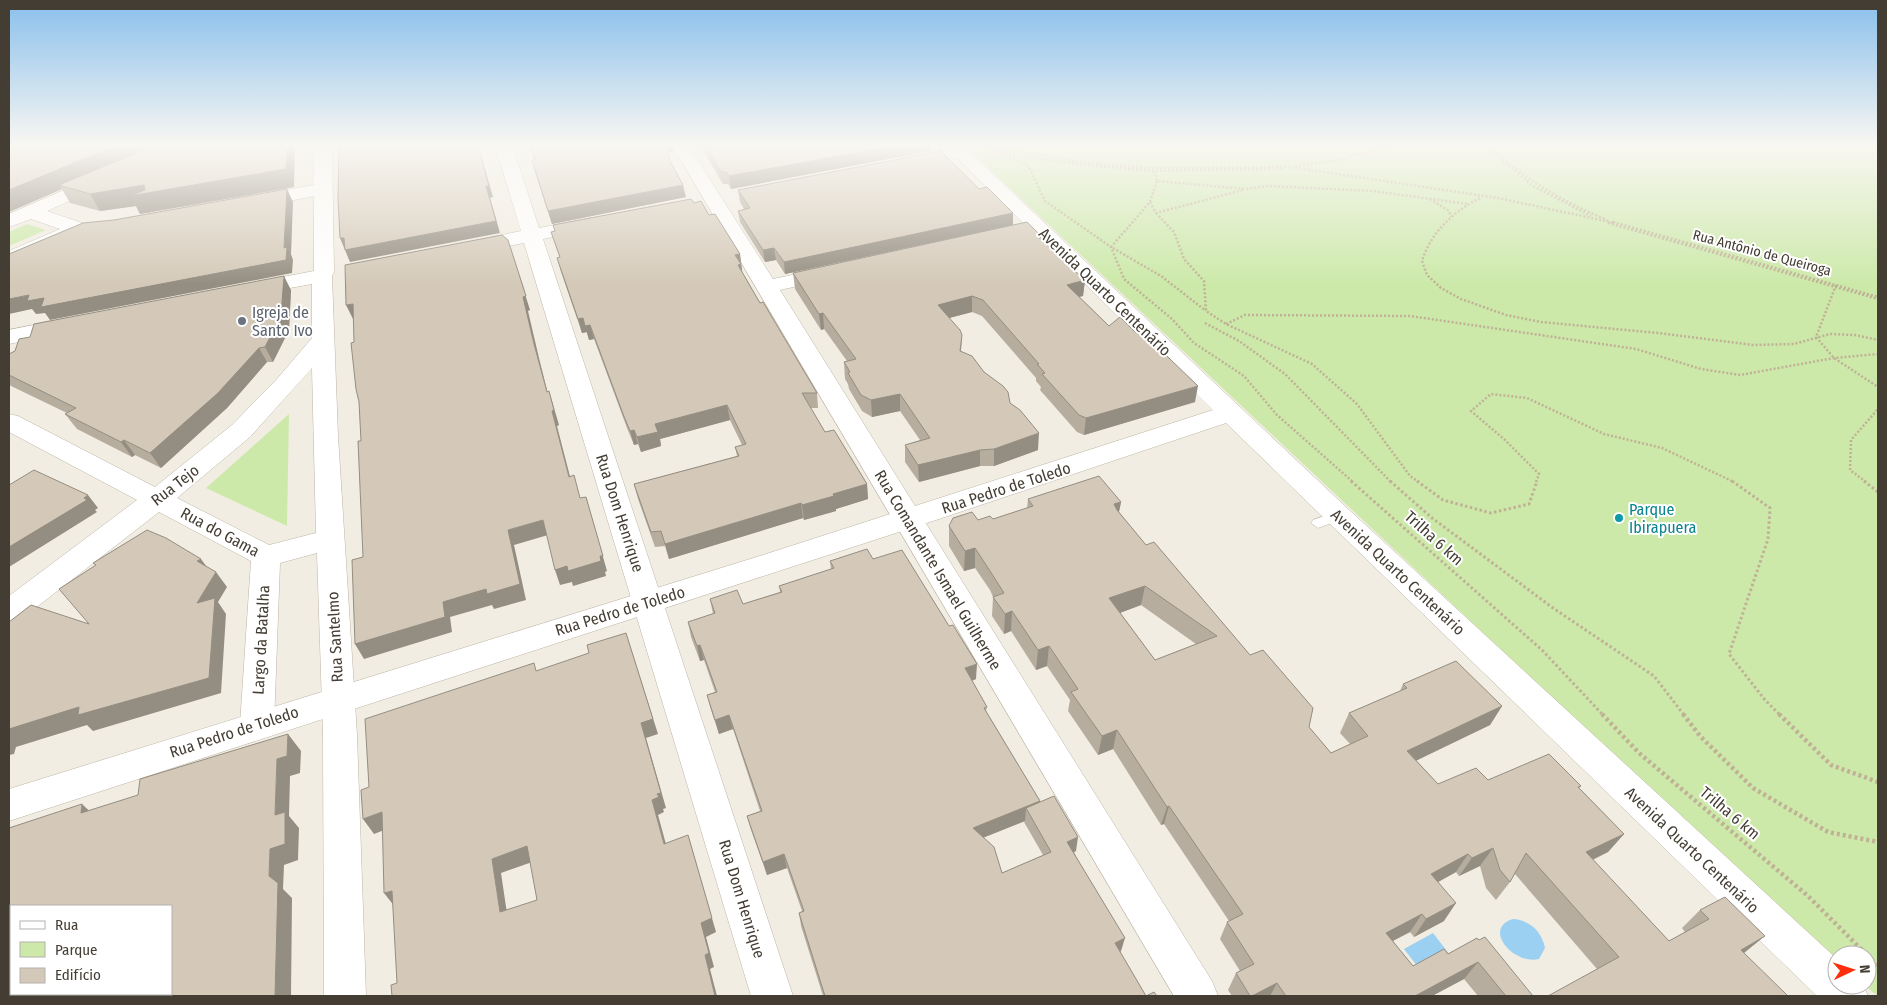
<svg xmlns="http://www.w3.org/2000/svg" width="1887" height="1005" viewBox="0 0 1887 1005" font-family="'Fira Sans Condensed',sans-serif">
<rect width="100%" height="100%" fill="#f2ede3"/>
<!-- green -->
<g fill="#cce9a9">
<path d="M964,145H1878V996L1864,985H1867V955H1837V961L1632,773Z"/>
<path d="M27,224L46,230L9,246V232Z"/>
<path d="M289,414L287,526L206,488Z"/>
</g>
<!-- water -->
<g fill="#9bd0f2">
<path d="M1513,919C1530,920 1542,932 1545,948L1539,959C1513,965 1482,928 1513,919Z"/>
<path d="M1433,933L1450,955L1418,967L1404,949Z"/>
</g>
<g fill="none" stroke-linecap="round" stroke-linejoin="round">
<defs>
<path id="service" d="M1338,511L1343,513L1345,516L1343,519L1318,528L1311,523L1313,520Z"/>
<g id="minor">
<path d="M314,145H332L334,272L332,276L338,436L357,735L366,996H324L323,735L317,553L280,563L274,724L269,734L257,738L245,734L240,724L251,561L159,512L20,620L9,624V596L137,500L9,432V414L18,416L155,487L232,425L276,380L312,338V284L251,295L243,294L240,289L243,284L251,283L314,271V196L253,208L246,206L244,202L246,198L253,196L314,185ZM312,368L316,533L269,545L177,498L250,437Z"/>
<path d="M495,145H512L539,228L590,218L597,220L600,224L597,228L543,239L793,996H751L524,243L471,253L464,251L461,247L464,243L521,231Z"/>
<path d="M672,145H688L773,279L830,267L837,269L840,273L837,277L780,290L1212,981L1218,996H1174Z"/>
<path d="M960,147L966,148L969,152L966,156L907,167L901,166L898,162L901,158L907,157Z"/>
<path d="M99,175L105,177L108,181L105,185L47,211L85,224L88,228L85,232L9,264V251L60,229L31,219L9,227V214Z"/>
<path d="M69,318L77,320L80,325L77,330L9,344V330Z"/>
</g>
<path id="tertiary" d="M944,145H962L1348,509L1837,959V985H1863L1868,996H1817L1226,423L936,520L9,821V789L763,555L1213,410Z"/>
</defs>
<!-- service casing -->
<use href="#service" stroke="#beb5a5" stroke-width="1"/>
<!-- minor casing -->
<use href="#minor" stroke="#beb5a5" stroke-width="1"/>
<!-- tertiary casing -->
<use href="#tertiary" stroke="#beb5a5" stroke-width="1"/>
<!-- path-far2 -->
<g stroke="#c0b196" stroke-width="2.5" stroke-dasharray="2 2" stroke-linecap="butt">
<path d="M981,145L995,148"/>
<path d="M992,145L1029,167L1045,201L1111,247L1124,279L1172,319L1194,343L1244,376L1277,415L1353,482"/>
<path d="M1484,145L1533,186L1591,216"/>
<path d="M1489,145C1523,179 1562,201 1607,220"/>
<path d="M984,148L1002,153"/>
<path d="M1001,149L1090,163L1151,168L1290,167L1498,198L1615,223"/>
<path d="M1009,154L1084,165L1154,171L1284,168"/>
<path d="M1295,166L1333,161L1394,145"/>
<path d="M1154,171L1157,181L1246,189L1268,186L1373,191L1468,204"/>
<path d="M1157,181L1150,202L1111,247L1161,276L1206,311"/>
<path d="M1480,198C1453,212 1431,232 1422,261L1427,275L1441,288L1461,299L1506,315L1541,322L1658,333L1754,345L1794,344L1830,334L1855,335L1878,340"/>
<path d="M1430,199L1449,211L1451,217"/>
<path d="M1150,202L1156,213L1243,190"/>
<path d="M1156,213L1174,232L1184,259L1204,281L1206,311L1226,324L1312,364L1357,404L1410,476L1419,482"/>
<path d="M1613,222L1878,297"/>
<path d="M1608,223L1878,299"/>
<path d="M1836,285L1816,337L1834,358L1878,387"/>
<path d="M1205,323L1239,341L1285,374L1391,482"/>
<path d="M1226,324L1245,315L1410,316L1636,349L1701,369L1740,375L1834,358L1878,354"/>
<path d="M1536,482L1539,474L1505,440L1471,411L1491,394L1527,398L1604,434L1662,448L1734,482"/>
<path d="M1866,482L1850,470L1851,440L1878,409"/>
</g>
<!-- path-far1 -->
<g stroke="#c0b196" stroke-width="3" stroke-dasharray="2.5 2.5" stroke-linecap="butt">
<path d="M1351,481L1542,650L1603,715"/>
<path d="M1390,481L1432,518L1553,608L1654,676L1684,715"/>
<path d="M1417,481L1443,500L1491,513L1529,504L1537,481"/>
<path d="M1732,481L1770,508L1768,539L1729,654L1765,700L1780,715"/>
<path d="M1864,481L1878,492"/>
</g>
<!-- path -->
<g stroke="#c0b196" stroke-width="4.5" stroke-dasharray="3 3" stroke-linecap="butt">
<path d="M1602,714L1639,753L1808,896L1867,955"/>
<path d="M1683,714L1700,736L1753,788L1828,832L1878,842"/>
<path d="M1779,714L1831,765L1878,782"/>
<path d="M1867,955L1878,967"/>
</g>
<!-- service -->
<use href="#service" fill="#fff" fill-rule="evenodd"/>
<!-- minor -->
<use href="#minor" fill="#fff" fill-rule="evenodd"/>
<!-- tertiary -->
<use href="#tertiary" fill="#fff" fill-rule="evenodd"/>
</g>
<!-- wall -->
<g fill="#b6ad9e" fill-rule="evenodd">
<path d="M9,145L294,187L140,214L136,206L100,211L70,203L62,189L9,212Z"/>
<path d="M529,145H672L674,151L668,152L670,161L686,197L552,224L535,172L534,159Z"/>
<path d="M689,145H930V151L731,189L728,184H723L701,147L692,148Z"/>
<path d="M979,189L1013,213V225L785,274L776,260L765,262L740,222L738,211L744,209L740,202L738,190Z"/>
<path d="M694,203L709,215L740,254L742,272L760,303L817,393L818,408H810L825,432L867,484L868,499L836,509V511L804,520L803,518L669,559L665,546L655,547L638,499L634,484L737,456L735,447L742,445L730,420L660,439L661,446L641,452L638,444L634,445L627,428L594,339L589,340L587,332L582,333L561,272L557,258H560L551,232Z"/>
<path d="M1042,237V240L1085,280L1083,296L1079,297L1109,326L1195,402L1084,435L1077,432L1040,390L1041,387L1036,381V378L982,316L972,312L949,318L961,352L984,372L1010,403L1038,450L994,466H980L919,482L905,462V445L920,440L900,411L872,417L862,411L849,389L848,384L845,379L844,362L847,361L824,329L821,330L795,289L793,273Z"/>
<path d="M291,290L289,330L273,362H267L227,408L161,468L135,455L132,457L77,429L65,414L67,413L9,385V354Z"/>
<path d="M1028,499L1121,502L1119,512L1146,545L1309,727L1331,753L1350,744L1340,733L1349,713L1400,691L1403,684L1502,706L1490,725L1416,760L1438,784L1488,780L1581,786L1579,788L1624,834L1608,852L1593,860L1669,941L1685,932L1682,928L1700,910L1765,936L1597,969L1515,874L1510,882L1496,900L1486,888L1480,866L1459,876L1456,872L1438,882L1444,921L1414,937L1410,932L1393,941L1413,966L1448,954L1477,938L1533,996H1540H1478L1464,979L1432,996H1232L1228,990L1236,973L1240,971L1220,939L1227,922L1229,921L1164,824L1161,825L1113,749L1098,755L1068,711L1070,700L1047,666L1036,670L1011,631L1004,634L992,616L993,597L990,590L975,568L964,571L949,546V526L978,520L993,519L1027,508ZM1141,605L1196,644L1155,660L1120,613Z"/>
<path d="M873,559L976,679L972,681L987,707L986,711L1040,801L1039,802L1076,851L1074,852L1121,951L1120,952L1146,996H823L801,926L799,913L802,911L787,868L767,875L751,830L747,816L760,811L733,729L719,734L711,710L707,695L715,692L704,660L700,661L691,637L688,622L713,614L710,599L743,604L780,592L779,586L831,569L830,561ZM1025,821L1024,822L1043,855L1002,873L983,838Z"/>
</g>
<!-- shaded-wall -->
<g fill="#948d81">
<path d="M117,145H165L59,185L62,189L9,212V190Z"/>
<path d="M287,145H295L294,187L140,214L136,206L100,211L90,194Z"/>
<path d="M478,145L493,197L490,198L500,233L350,262L340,238L486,186Z"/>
<path d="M666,145H672L674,151L668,152Z"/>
<path d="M692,145H701V147L692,148Z"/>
<path d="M899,145H930V151L731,189L729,176Z"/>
<path d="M683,185L686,197L552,224L548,211Z"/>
<path d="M287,189L293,202L291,254L293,260L292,273L50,320L45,313L36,314L32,309L9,314V299L284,248Z"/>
<path d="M1013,213V225L785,274L784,262Z"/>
<path d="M508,240L530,310L528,311L539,358L551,406L547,392L534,344Z"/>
<path d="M774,248L776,260L765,262L763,250Z"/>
<path d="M740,254L743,278L740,279L735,255Z"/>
<path d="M284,276L291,290L289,330L273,362L265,347Z"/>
<path d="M1085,280L1083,296L1065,300L1067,285Z"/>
<path d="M972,296V312L938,321V305Z"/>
<path d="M353,304L359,318L353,319L346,305Z"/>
<path d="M823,313L824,329L821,330L819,314Z"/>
<path d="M583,318L587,332L582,333L578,319Z"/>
<path d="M590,325L594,339L589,340L585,326Z"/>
<path d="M962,335L961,351L959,368L960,351Z"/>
<path d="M259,348L267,362L227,408L161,468L150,453Z"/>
<path d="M1198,386L1195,402L1084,435L1086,418Z"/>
<path d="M549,391L559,425L557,426L574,492L569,477L552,411Z"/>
<path d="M900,394V411L872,417L871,400Z"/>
<path d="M727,405L730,420L660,439L661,446L641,452L637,437L655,424Z"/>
<path d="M634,430L638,444L634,445L630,431Z"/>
<path d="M1039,433L1038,450L994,466V449Z"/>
<path d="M124,440L135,455L132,457L121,442Z"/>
<path d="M980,450V466L919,482L918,465Z"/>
<path d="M867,484L868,499L836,509V511L804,520L802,505L833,494Z"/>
<path d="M88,495L98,508L95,510L97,512L9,567V547Z"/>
<path d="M586,497L607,571L605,572L606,576L573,586L572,582L560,585L555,570Z"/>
<path d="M1121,502L1117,521L1114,504Z"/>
<path d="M801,503L803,518L669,559L665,544Z"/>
<path d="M543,520L548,535L514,545L526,600L494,609L492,605L450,617L452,632L364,659L355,644L443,602L508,530Z"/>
<path d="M975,548V568L964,571L965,551Z"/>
<path d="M201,559L212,574L197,561Z"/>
<path d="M216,572L227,587L218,602L226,614L221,693L93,731L87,725L16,747L14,754L9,755V729L197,603Z"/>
<path d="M1145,586L1141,605L1106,618L1109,598Z"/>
<path d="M1012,611L1011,631L1004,634L1005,614Z"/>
<path d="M626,633L658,734L646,738L666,808L663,809L664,812L658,815L670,859L664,844L652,800L641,723Z"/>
<path d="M700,645L704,660L700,661L697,646Z"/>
<path d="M1049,646L1047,666L1036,670L1038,650Z"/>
<path d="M977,664L976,679L964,683L965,668Z"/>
<path d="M1502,706L1490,725L1397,770L1407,751Z"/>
<path d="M729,715L733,729L719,734L715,720Z"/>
<path d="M1117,730L1113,749L1098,755L1102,736Z"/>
<path d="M288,734L301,751L300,773L290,776L289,816L299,828L298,860L284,865L283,889L292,898L291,996H275L269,876L270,849L275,815L277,759Z"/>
<path d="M1040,801L1038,815L1026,808L1025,821L972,842L973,828Z"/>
<path d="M82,804L99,820L81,813Z"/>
<path d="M1169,806L1164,824L1161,825L1167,807Z"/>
<path d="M382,812L392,827L374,834L363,819Z"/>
<path d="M1624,834L1608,852L1570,870L1586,852Z"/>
<path d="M688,835L716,932L706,937L714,967L710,969L717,996H715L705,955Z"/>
<path d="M1078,837L1076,851L1065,856L1067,842Z"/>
<path d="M527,846L535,861L501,873L509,927L500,912L492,859Z"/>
<path d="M1493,848L1480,866L1459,876L1472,858Z"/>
<path d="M784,854L787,868L767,875L763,862Z"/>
<path d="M1468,854L1456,872L1420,892L1431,874Z"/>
<path d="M392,891L395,907L384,893Z"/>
<path d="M1456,903L1444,921L1414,937L1426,919Z"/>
<path d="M1422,914L1410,932L1375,950L1386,933Z"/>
<path d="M1765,936L1744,953L1741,950Z"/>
<path d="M1125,938L1121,951L1112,956L1115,943Z"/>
<path d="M1478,962L1464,979L1432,996H1415Z"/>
<path d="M1277,983L1270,996H1252Z"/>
</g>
<!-- building -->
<g fill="#d4c9b8" stroke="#948d81" fill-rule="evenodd">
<path d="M9,145H117L9,190Z"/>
<path d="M156,145H287L286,169L130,196L145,190L144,185L90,194L59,185Z"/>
<path d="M342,145H478L489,186H486L496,221L345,250L344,238H340L338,198L339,146Z"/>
<path d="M530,145H666L670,161L683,185L548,211L532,160L536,159Z"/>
<path d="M705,145H899L729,176L726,172H721Z"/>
<path d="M941,151L979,189L987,187L1013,213L784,262L774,248L763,250L738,211L750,208L738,190Z"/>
<path d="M287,189L284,248L287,247L286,260L41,307L44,298L27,301L29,295L9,299V254L83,223L114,220Z"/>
<path d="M691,199L694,203L701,201L709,215L715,214L740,254L735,255L741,264L738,265L760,303L763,302L817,393H802L825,432L834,430L867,484L833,494L834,496L802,505L801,503L665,544L661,531L651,532L634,484L739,456L735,447L746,444L727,405L655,424L658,432L637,437L634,430L630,431L623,414L590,325L585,326L583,318L578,319L557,258L560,257L551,232L555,231L553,225Z"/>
<path d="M1027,222L1042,237L1039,238L1085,280L1067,285L1109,326L1120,317L1136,333L1142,332L1198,386L1086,418L1079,415L1042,374L1045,373L1037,364H1039L983,300L972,296L938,305L960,330L962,335L960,351L972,356L984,372L1003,386L1008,392L1010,403L1020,410L1039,433L994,449L980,450L918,465L905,445L930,438L900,394L871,400L861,395L848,373L850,372L844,362L856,359L823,313L819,314L793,273Z"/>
<path d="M502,235L508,240L526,296L523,297L534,344L547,392L549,391L554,410L552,411L569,477L574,475L580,498L586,497L603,556H600L601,561L568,571L567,566L555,570L543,520L508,530L520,584L487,594L486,589L443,602L445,617L355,644L352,560L363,557L358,441H361L359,402L356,389L351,343L354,342L353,304L346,305L345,265Z"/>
<path d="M284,276L281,316L265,347L259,348L218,393L150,453L124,440L121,442L65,414L76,408L9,375V354L15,351L19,339L30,337L34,324Z"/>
<path d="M34,470L88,495L84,498L87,500L9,547V485Z"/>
<path d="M1099,476L1121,502L1114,504L1117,510L1146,545L1154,542L1250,655L1263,650L1313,708L1309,727L1331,753L1368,736L1349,713L1407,688L1403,684L1456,661L1502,706L1407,751L1438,784L1476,768L1488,780L1549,754L1581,786L1578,787L1624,834L1586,852L1669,941L1709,919L1700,910L1725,897L1765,936L1741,950L1788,996H1548L1619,957L1526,853L1510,882L1500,870L1493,848L1472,858L1468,854L1431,874L1456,903L1426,919L1422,914L1386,933L1413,966L1444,949L1448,954L1477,938L1479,940L1485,937L1533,996H1540H1506L1478,962L1415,996H1286L1277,983L1252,996H1250L1236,973L1254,964L1227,922L1243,914L1169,806L1167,807L1117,730L1102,736L1071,692L1078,689L1049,646L1038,650L1012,611L1005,614L993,597L1004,593L990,571L975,548L965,551L949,526L953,518L972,512L978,520L990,516L993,519L1033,506L1028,499ZM1145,586L1217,636L1155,660L1109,598Z"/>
<path d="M147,530L166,538L201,559L197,561L216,572L197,603L215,598L209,678L78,715L79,707L9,729V622L31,605L89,624L59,589L96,565L93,563Z"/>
<path d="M867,549L873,559L902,550L949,626L953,625L977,664L965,668L987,707L984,708L1040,801L973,828L994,847L1002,873L1051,852L1026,808L1054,796L1078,837L1067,842L1125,938L1115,943L1146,996H825L799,913L804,911L784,854L763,862L747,816L762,811L729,715L715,720L707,695L717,692L700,645L697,646L688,622L715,613L710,599L737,590L743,604L782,592L779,586L834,568L830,561Z"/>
<path d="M626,633L653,719L641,723L661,793L657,794L659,797L652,800L664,844L688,835L712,918L701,923L709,953L705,955L715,996H392L391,985L397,983L392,891L384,893L382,812L363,819L361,790L369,787L365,719L534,663L536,671L589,653L587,645ZM527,846L537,900L500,912L492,859Z"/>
<path d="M288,734L287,756L277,759L275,815L285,812V844L270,849L269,876L278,883L275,996H9V828L82,804L81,813L138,795L140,779ZM11,906H171V994H11Z"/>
<path d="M1154,992L1157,996H1146Z"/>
</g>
<!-- sky -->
<linearGradient id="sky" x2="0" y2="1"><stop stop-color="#89bfec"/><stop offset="0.51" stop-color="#f9f7f2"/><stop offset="1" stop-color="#f9f7f2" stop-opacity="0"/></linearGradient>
<rect width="1887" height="285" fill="url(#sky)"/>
<!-- markers -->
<circle fill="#6b7280" stroke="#fff" stroke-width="2" cx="242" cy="321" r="5"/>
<circle fill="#0f9aa8" stroke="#fff" stroke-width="2" cx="1619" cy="518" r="5"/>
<g text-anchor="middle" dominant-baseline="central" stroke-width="4" stroke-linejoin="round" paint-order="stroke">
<!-- far-street labels -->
<g font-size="14" fill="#443d33" stroke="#fff">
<text transform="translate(1762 253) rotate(15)">Rua Antônio de Queiroga</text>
</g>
<!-- street labels -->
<g font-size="16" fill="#443d33" stroke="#fff">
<text transform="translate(1105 292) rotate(44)">Avenida Quarto Centenário</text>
<text transform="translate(175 485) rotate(-38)">Rua Tejo</text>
<text transform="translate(1006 488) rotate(-18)">Rua Pedro de Toledo</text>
<text transform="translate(620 513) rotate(72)">Rua Dom Henrique</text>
<text transform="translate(220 532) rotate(28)">Rua do Gama</text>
<text transform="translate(1434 538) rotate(42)">Trilha 6 km</text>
<text transform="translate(938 570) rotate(59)">Rua Comandante Ismael Guilherme</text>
<text transform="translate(1398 572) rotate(43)">Avenida Quarto Centenário</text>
<text transform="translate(620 611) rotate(-17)">Rua Pedro de Toledo</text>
<text transform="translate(335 637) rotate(-93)">Rua Santelmo</text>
<text transform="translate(261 640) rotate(-87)">Largo da Batalha</text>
<text transform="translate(234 732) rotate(-18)">Rua Pedro de Toledo</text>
<text transform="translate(1730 813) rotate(40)">Trilha 6 km</text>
<text transform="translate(1692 850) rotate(43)">Avenida Quarto Centenário</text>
<text transform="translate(742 899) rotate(73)">Rua Dom Henrique</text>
</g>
<!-- worship labels -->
<g font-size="16" fill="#5b616d" stroke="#fff" text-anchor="start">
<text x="252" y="312">Igreja de<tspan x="252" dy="18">Santo Ivo</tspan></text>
</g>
<!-- culture labels -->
<g font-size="16" fill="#0d838f" stroke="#fff" text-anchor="start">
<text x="1629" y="509">Parque<tspan x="1629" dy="18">Ibirapuera</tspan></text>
</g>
</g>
<!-- border -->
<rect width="1887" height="1005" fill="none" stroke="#443d33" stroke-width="20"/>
<!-- legend -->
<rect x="10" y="905" width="162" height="90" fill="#ffffff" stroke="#b4b1ad"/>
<rect x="20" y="921" width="25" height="8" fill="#ffffff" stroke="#b4b1ad"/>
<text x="55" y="930" font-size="15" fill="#443d33">Rua</text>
<rect x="20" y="942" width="25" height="15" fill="#cce9a9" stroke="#b4b1ad"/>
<text x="55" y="955" font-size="15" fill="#443d33">Parque</text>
<rect x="20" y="968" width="25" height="15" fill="#d4c9b8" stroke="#b4b1ad"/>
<text x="55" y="980" font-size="15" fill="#443d33">Edifício</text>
<!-- north arrow -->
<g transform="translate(1852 970) rotate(86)"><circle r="24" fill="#ffffff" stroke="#b4b1ad"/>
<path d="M0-4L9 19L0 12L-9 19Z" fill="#ff2f0d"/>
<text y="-8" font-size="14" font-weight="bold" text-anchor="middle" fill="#443d33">N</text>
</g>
</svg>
